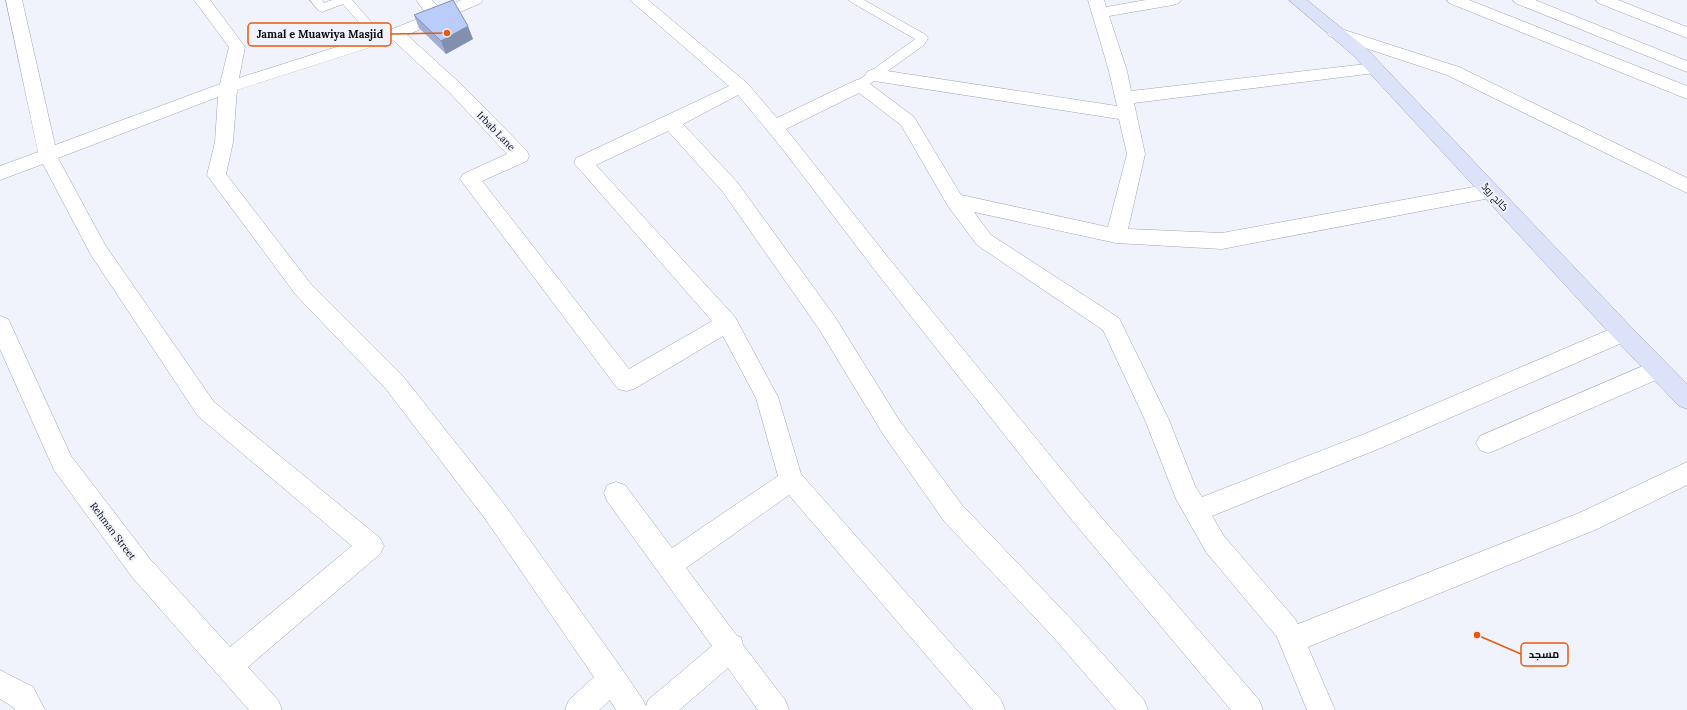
<svg xmlns="http://www.w3.org/2000/svg" width="1687" height="710" viewBox="0 0 1687 710" font-family="Lora,Cairo,serif">
<rect width="100%" height="100%" fill="#f0f3fb"/>
<g fill="none" stroke-linecap="round" stroke-linejoin="round">
<defs>
<g id="lane">
<path d="M310,0H322L324,3L332,0H352L386,39L384,42H376L343,4L322,12L318,10Z"/>
<path d="M849,0H864L926,35L928,38L924,45L864,88L860,89L856,88L854,85L856,82L915,39L851,2Z"/>
</g>
<g id="street">
<path d="M6,0H22L55,145L220,84L229,47L194,0H210L245,47L239,78L390,30L427,15L416,0H432L440,9L461,0H483L481,3L407,35L462,85L527,151L529,156L527,161L482,181L629,369L712,321L574,163L576,158L729,86L630,0H648L747,83L777,118L854,81L860,79L866,81L914,117L961,195L1108,227L1127,154L1119,119L874,81L868,79L865,75L868,71L874,69L1117,106L1109,71L1088,0H1104L1106,7L1146,0H1181L1179,3L1173,5L1109,16L1127,71L1131,91L1375,63L1381,64L1384,68L1381,72L1375,73L1134,103L1145,154L1128,229L1222,233L1490,184L1497,186L1500,191L1497,196L1490,198L1222,249L1116,243L974,212L991,235L1119,318L1169,420L1195,486L1202,497L1367,433L1615,327L1623,324L1631,327L1634,333L1631,339L1383,447L1212,516L1224,536L1295,619L1298,624L1579,513L1687,462V485L1597,529L1308,647L1335,710H1307L1277,637L1206,552L1176,499L1145,420L1103,330L977,245L948,206L901,125L859,93L786,129L891,261L1084,497L1259,700L1263,710H1231L1066,513L877,273L781,147L738,95L683,124L737,182L835,317L899,420L962,505L1073,621L1144,700L1148,710H1116L1055,639L944,521L883,434L819,329L723,192L668,131L596,165L735,317L778,397L801,474L1001,700L1005,710H973L789,495L686,568L737,636L741,637L743,645L785,700L789,710H758L728,668L679,710H616L610,700L599,710H565L569,700L594,677L486,520L386,389L296,295L207,175L215,142L218,97L58,158L105,245L214,402L380,538L384,546L380,554L248,667L278,700L282,710H249L132,577L54,470L0,349V316L8,319L11,325L71,456L150,559L230,647L352,546L198,416L91,255L43,164L0,180V166L38,152ZM393,40L450,93L507,154L463,174L460,179L618,389L626,391L634,389L723,336L756,398L778,476L672,548L625,485L616,482L607,485L604,493L607,501L712,646L648,700L646,706L643,700L622,669L504,504L402,375L310,283L226,174L233,142L237,90Z"/>
<path d="M1447,0H1469L1687,86V99L1449,3Z"/>
<path d="M1513,0H1535L1687,61V72L1515,3Z"/>
<path d="M1596,0H1618L1687,27V38L1598,3Z"/>
<path d="M1335,27L1459,67L1687,178V193L1447,75L1329,36L1327,32L1329,28Z"/>
<path d="M1657,360L1665,362L1668,369L1665,376L1496,450L1488,453L1480,450L1476,443L1480,436Z"/>
<path d="M0,670L33,687L45,710H15L13,707L0,699Z"/>
</g>
<path id="secondary" d="M1289,0H1307L1366,48L1631,327L1687,384V409L1679,406L1615,339L1354,56Z"/>
</defs>
<!-- lane casing -->
<use href="#lane" stroke="#9da5b8" stroke-width="1"/>
<!-- street casing -->
<use href="#street" stroke="#9da5b8" stroke-width="1"/>
<!-- secondary casing -->
<use href="#secondary" stroke="#9da5b8" stroke-width="1"/>
<!-- lane -->
<use href="#lane" fill="#fff" fill-rule="evenodd"/>
<!-- street -->
<use href="#street" fill="#fff" fill-rule="evenodd"/>
<!-- secondary -->
<use href="#secondary" fill="#dce3f8" fill-rule="evenodd"/>
</g>
<!-- wall -->
<path fill="#a0afd6" d="M414,15L473,39L446,54L419,28Z"/>
<!-- shaded-wall -->
<path fill="#828fae" d="M468,26L473,39L446,54L441,41Z"/>
<!-- building -->
<path fill="#baccf9" stroke="#828fae" d="M453,0L468,26L441,41L414,15Z"/>
<g text-anchor="middle" dominant-baseline="central" stroke-width="4" stroke-linejoin="round" paint-order="stroke">
<!-- street labels -->
<g font-size="10" fill="#090c12" stroke="#f0f3fb">
<text transform="translate(496 131) rotate(46)">Irbab Lane</text>
<text transform="translate(1495 197) rotate(47)">کالج روڈ</text>
<text transform="translate(113 531) rotate(53)">Rehman Street</text>
</g>
</g>
<!-- callouts -->
<path fill="none" stroke="#e8590c" stroke-width="1.5" d="M447 33L391 34M1477 635L1521 654"/>
<g fill="#e8590c" stroke="#f0f3fb" stroke-width="1.5">
<circle cx="447" cy="33" r="4"/>
<circle cx="1477" cy="635" r="4"/>
</g>
<g fill="#f0f3fb" stroke="#e8590c" stroke-width="1.5">
<rect x="248" y="23" width="143" height="23" rx="4"/>
<rect x="1521" y="643" width="47" height="23" rx="4"/>
</g>
<g font-size="11" text-anchor="middle" font-weight="bold" fill="#090c12">
<text x="320" y="38">Jamal e Muawiya Masjid</text>
<text x="1544" y="658">مسجد</text>
</g>
</svg>
